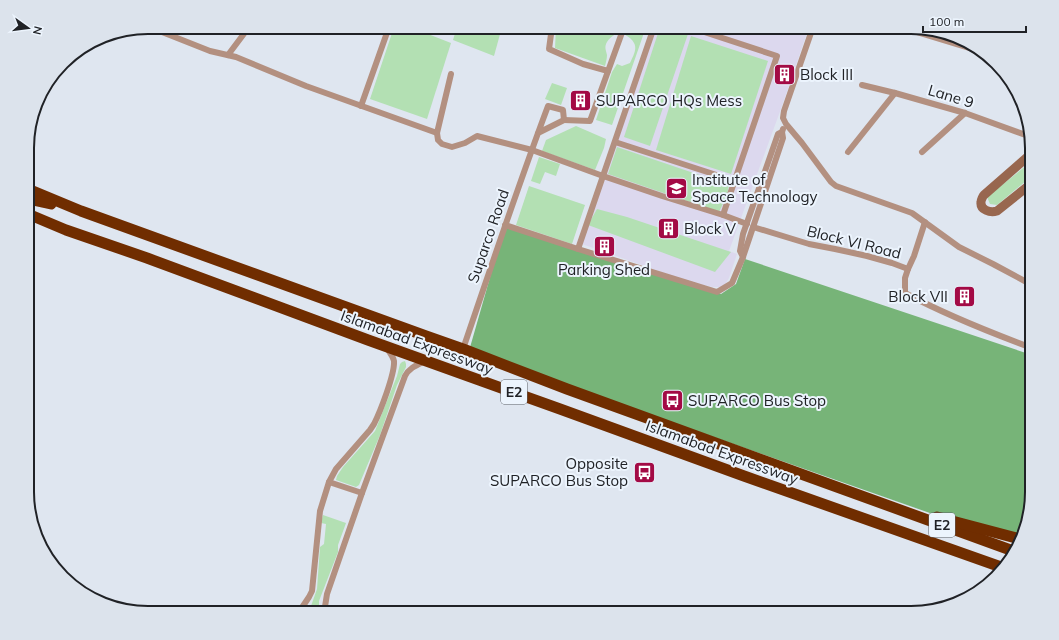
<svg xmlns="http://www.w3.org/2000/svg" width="1059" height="640" viewBox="0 0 1059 640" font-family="Mulish,sans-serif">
<rect width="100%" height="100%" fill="#dfe6f0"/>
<!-- education -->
<path fill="#dcd8ee" d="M657,27H809L782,106L729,251L737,254L729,278L726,283L721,287H713L693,283L582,244Z"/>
<!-- green -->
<g fill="#b3e0b3">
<path d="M394,27H410L451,43L427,119L370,99Z"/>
<path d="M457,27H502L494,56L453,40Z"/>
<path d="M556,27H620C617,36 611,35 607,42C604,47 606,50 607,55C607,58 606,62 605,66L555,48Z"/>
<path d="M627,27H646L612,125L596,120L612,72L617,64L622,66L630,63C637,49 639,43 624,34Z"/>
<path d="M660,27H677L689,31L650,146L624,137Z"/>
<path d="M691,36L768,61L731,174L656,150Z"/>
<path d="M552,83L567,88L561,105L545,99Z"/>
<path d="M576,126L606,139L604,148L595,170L542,151L546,140Z"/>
<path d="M617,147L729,185L727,195L719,212L608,174Z"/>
<path d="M539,157L560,164L556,176L545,172L540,184L531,181Z"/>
<path d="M1032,161V176L997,205L990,204L987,197Z"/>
<path d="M529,186L585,205L572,244L516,225Z"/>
<path d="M597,209L627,217L731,252L715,272L588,225Z"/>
<path d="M405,361L406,364V367L397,385L380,435L359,485L356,487L336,480L337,476L343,467L375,431L397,376L400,364L402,362Z"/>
<path d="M323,515L346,523L338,545V552L319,601V608L311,606L317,589L320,547L324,544L326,524L321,523Z"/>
</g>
<!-- forest -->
<path fill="#77b478" d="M505,225L721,294L736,284L745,259L1032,355V499L1018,544L469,351Z"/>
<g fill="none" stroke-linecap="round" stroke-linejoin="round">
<!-- street -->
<g stroke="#b39080" stroke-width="6">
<path d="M149,27L162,32"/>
<path d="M162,27V32L210,51L236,57L306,86L437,133"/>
<path d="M552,27L549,49L583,64L608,71"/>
<path d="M689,27L777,56L723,215"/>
<path d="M813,27L784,111L783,118L786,124L802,143L831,182L836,186L912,213L959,247L993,264L1032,285"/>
<path d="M900,27L979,51"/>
<path d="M228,55L249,27"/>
<path d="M451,74L437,133L438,140L442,144L452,147L465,143L477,136L532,150L603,176L662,196L723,215L747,224"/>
<path d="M862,85L895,93L965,113L1031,137"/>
<path d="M361,106L389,27"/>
<path d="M564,120L590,121L624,27"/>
<path d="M615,142L735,181"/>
<path d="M848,152L895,93"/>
<path d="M922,152L965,113"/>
<path d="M505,225L578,249L717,292L732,283L743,257L783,138L782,132"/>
<path d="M753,227L809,244L835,249L867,256L892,263L908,269L905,278V293C946,315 989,332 1032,348"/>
<path d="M578,249L654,27"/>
<path d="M743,257L740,251L743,234L778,134L782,132L783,129"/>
<path d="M908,269L914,256L925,222"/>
<path d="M463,349C491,267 518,186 548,106L563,110L564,120L538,133"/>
<path d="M329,482L362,493"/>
<path d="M301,609L309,597L312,591L320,511L329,482L336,469L370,430L374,424C380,412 395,374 394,361C393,356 389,352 387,348"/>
<path d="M189,613C207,606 220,608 238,613"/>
<path d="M289,613C297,608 307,609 315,613"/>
<path d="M324,613L327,594L362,493L405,376C409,368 417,365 425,361"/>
</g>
<!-- secondary -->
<path stroke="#98674f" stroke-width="9" d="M1032,153L984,195C983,196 981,200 981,202C980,210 990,213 997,211L1032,183"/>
<!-- highway -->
<g stroke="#702d00" stroke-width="11">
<path d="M28,189L81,211L426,336L463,349L567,389L1016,552"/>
<path d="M28,199L51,204"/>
<path d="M28,214L66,230L147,258L368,340L560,409L744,476L1001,567"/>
<path d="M937,517L1020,539"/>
</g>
</g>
<!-- icons -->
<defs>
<symbol id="building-square" viewBox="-11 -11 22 22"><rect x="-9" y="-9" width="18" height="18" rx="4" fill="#a30a45" stroke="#ecf4fd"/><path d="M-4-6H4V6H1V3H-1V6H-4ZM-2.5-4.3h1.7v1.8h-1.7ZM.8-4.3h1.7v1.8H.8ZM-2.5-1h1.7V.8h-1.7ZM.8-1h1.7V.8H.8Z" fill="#fff"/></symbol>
<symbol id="university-square" viewBox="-11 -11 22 22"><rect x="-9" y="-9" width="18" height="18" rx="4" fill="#a30a45" stroke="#ecf4fd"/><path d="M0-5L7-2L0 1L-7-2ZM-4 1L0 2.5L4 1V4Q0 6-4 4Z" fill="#fff"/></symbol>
<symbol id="bus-square" viewBox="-11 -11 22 22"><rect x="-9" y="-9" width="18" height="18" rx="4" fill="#a30a45" stroke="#ecf4fd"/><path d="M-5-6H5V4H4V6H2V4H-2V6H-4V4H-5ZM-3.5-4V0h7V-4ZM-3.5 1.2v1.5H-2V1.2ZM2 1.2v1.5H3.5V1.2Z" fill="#fff"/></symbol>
</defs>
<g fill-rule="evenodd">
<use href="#building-square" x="772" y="62" width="25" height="25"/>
<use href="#building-square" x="568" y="88" width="25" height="25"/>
<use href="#university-square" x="664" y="176" width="25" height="25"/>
<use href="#building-square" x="656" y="216" width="25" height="25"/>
<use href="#building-square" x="592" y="234" width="25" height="25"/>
<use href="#building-square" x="952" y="284" width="25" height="25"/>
<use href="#bus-square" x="660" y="388" width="25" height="25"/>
<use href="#bus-square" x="632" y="460" width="25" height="25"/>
</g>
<g text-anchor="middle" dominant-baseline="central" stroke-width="4" stroke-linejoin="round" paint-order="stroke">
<!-- shield labels -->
<g fill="#ecf4fd" stroke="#5d6166" stroke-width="1">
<rect x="501" y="380" width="26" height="24" rx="3"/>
<rect x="929" y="513" width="26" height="24" rx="3"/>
</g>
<g font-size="14" font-weight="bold" fill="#202226">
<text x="514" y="392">E2</text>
<text x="942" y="525">E2</text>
</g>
<!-- poi labels -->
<g font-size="15" fill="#202226" stroke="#ecf4fd" text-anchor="start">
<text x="800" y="74">Block III</text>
<text x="596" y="100">SUPARCO HQs Mess</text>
<text x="692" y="179">Institute of<tspan x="692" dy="17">Space Technology</tspan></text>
<text x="684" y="228">Block V</text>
<text x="604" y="269" text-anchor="middle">Parking Shed</text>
<text x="948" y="296" text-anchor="end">Block VII</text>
<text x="688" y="400">SUPARCO Bus Stop</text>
<text x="628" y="463" text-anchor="end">Opposite<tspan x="628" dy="17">SUPARCO Bus Stop</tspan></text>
</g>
<!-- street labels -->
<g font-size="15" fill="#202226" stroke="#ecf4fd">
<text transform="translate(951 96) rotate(17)">Lane 9</text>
<text transform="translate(488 236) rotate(-71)">Suparco Road</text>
<text transform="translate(854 242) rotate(14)">Block VI Road</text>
<text transform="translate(417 342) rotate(20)">Islamabad Expressway</text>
<text transform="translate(722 452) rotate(20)">Islamabad Expressway</text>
</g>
</g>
<!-- crop -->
<path d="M0 0H1059V640H0ZM148 34H911A114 114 0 0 1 1025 148V492A114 114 0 0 1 911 606H148A114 114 0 0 1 34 492V148A114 114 0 0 1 148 34Z" fill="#dce3ec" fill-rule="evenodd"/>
<path fill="none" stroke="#202226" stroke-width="2" d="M148 34H911A114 114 0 0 1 1025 148V492A114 114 0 0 1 911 606H148A114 114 0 0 1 34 492V148A114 114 0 0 1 148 34Z"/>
<!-- north arrow -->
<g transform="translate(28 28) rotate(104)" stroke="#ecf4fd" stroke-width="3" paint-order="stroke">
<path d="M0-3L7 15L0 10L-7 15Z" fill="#202226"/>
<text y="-6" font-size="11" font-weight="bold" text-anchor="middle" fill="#202226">N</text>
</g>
<!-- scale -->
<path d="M923 26v6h103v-6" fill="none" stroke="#202226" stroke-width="2"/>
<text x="929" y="26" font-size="12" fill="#202226" stroke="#ecf4fd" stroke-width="3" paint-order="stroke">100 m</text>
</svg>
